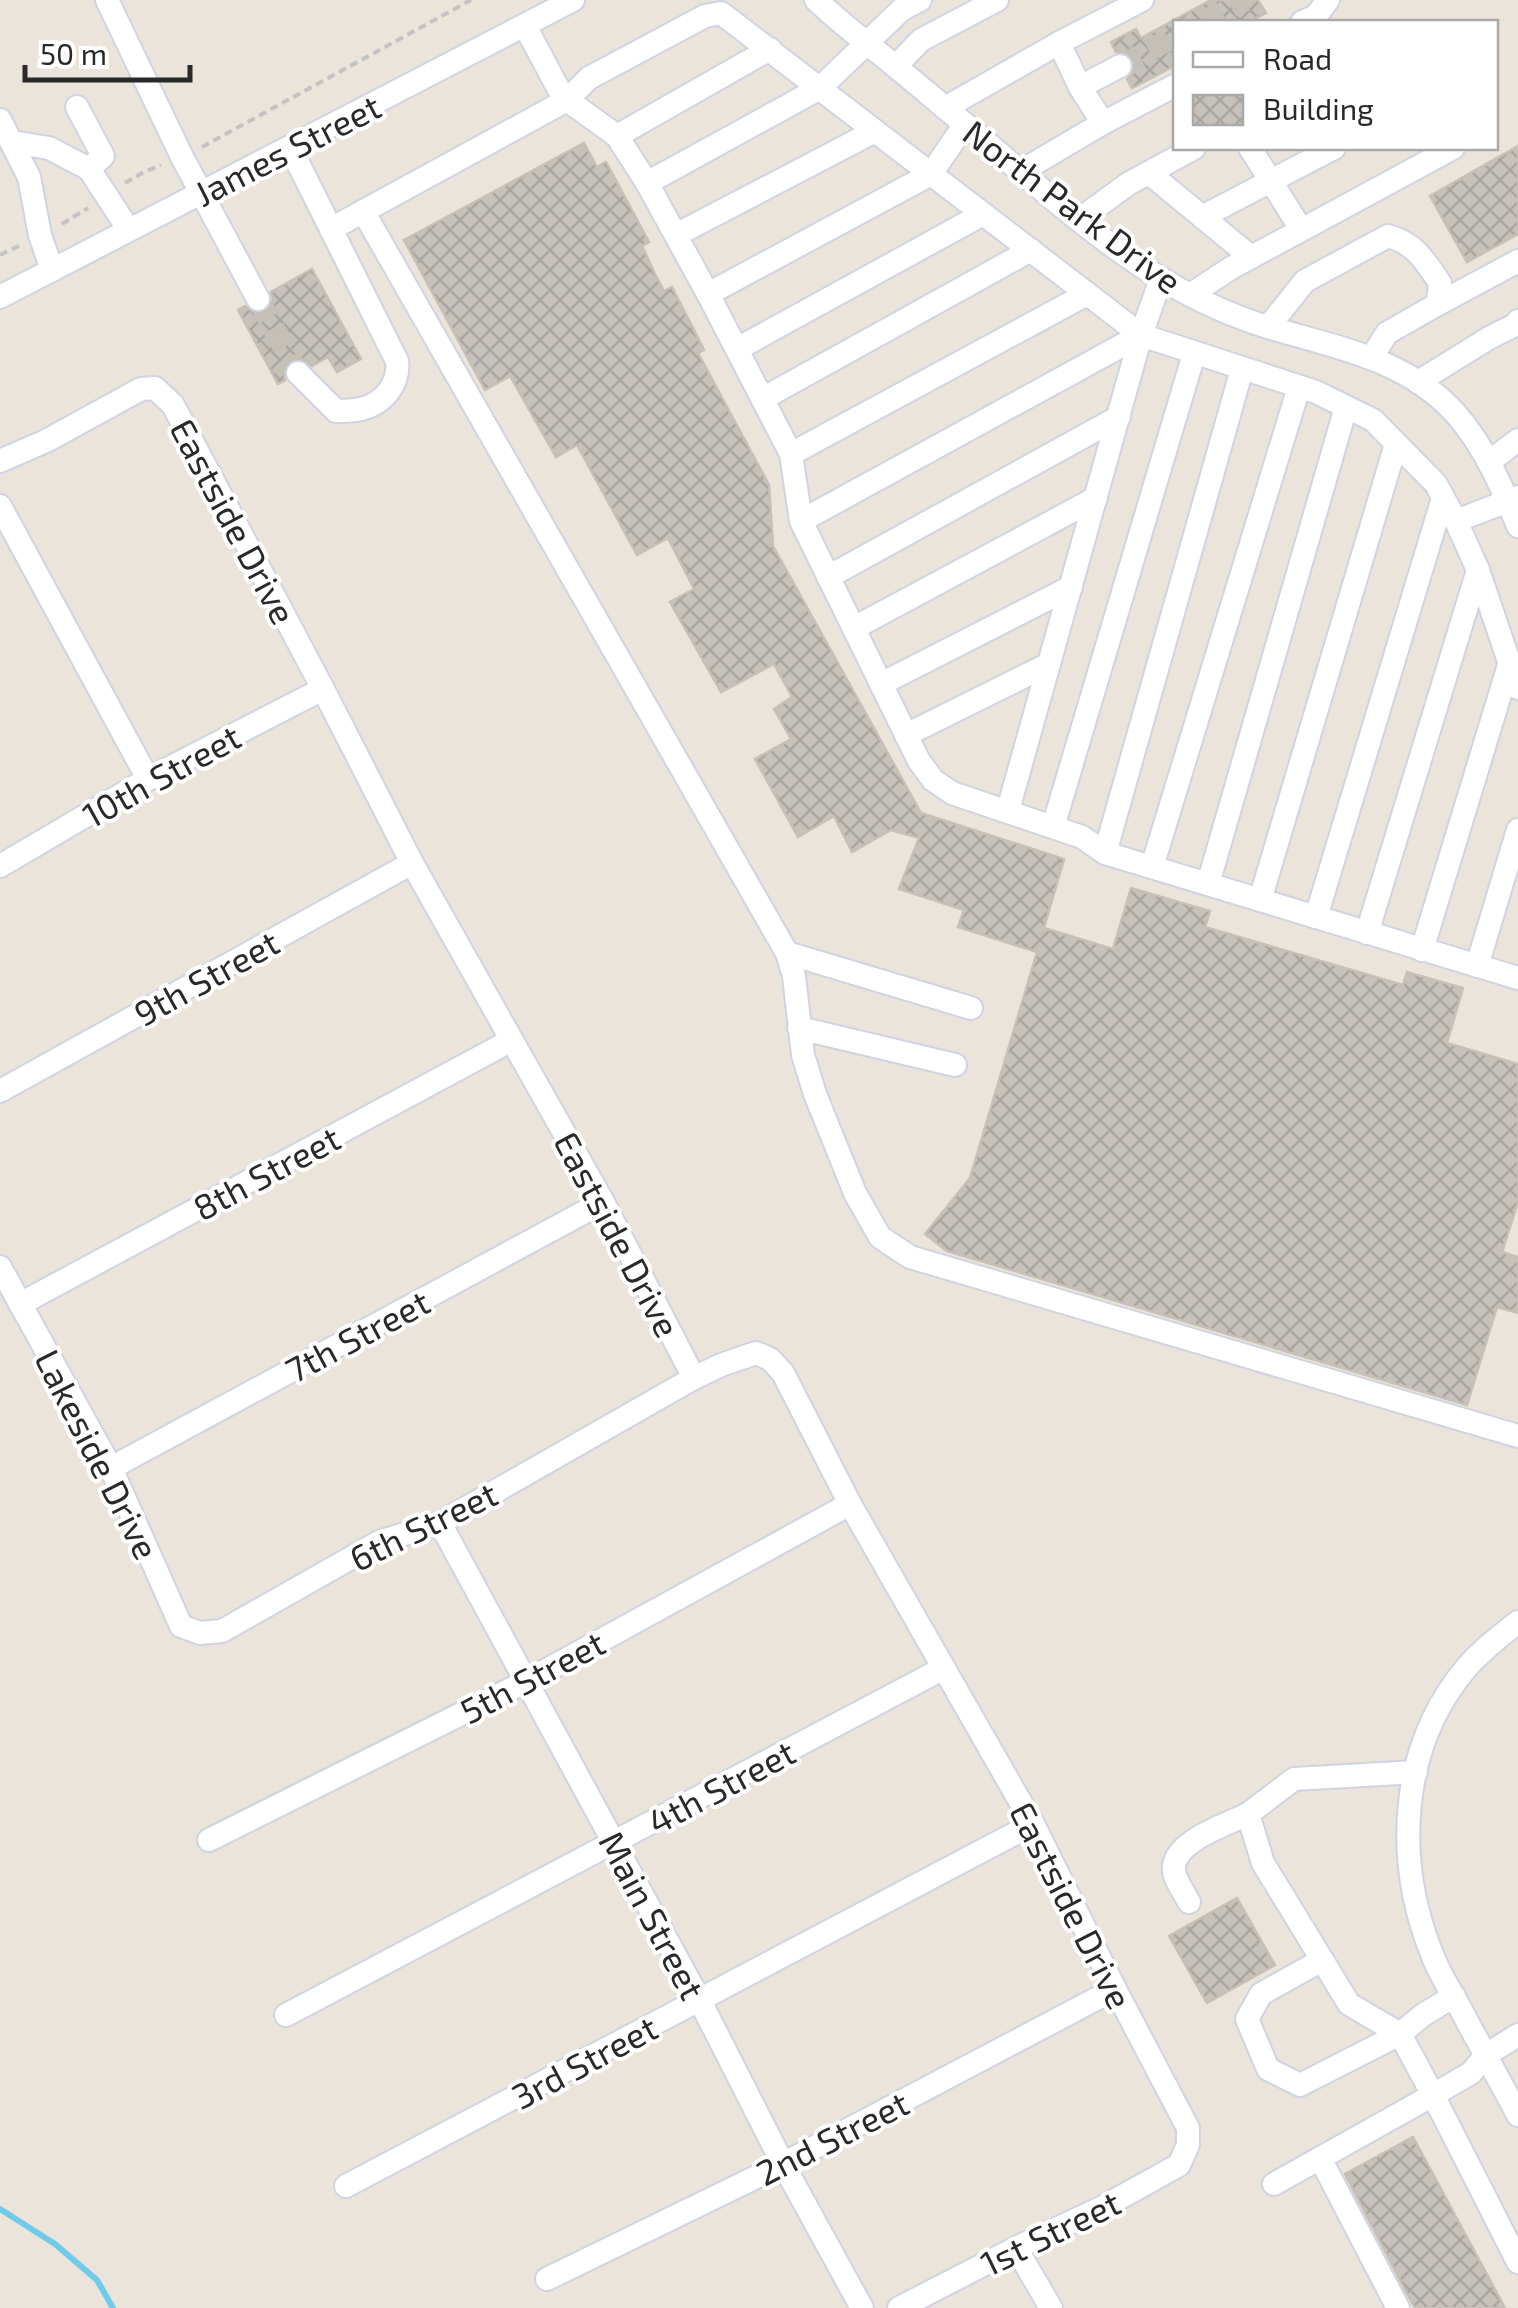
<svg xmlns="http://www.w3.org/2000/svg" width="1518" height="2308" viewBox="0 0 1518 2308" font-family="'Exo 2',sans-serif">
<defs>
<pattern id="building-cross-hatch" width="8" height="8" patternUnits="userSpaceOnUse" patternTransform="scale(2.5)"><rect width="8" height="8" fill="#c6c1ba"/><path d="M0 0l8 8M0 8l8-8" fill="none" stroke="#aaa6a0"/></pattern>
</defs>
<rect width="100%" height="100%" fill="#ebe4db"/>
<g fill="none" stroke-linecap="round" stroke-linejoin="round">
<!-- stream -->
<path stroke="#70caea" stroke-width="6" d="M0,2209L55,2244L97,2280L113,2308"/>
</g>
<!-- building -->
<g fill="url(#building-cross-hatch)" stroke="#c6c0b5" stroke-width="2.5">
<path d="M1211,0H1258L1266,13L1249,22H1176V65L1132,88L1127,79L1133,73L1134,60L1127,53L1116,52L1111,42L1136,29L1141,38Z"/>
<path d="M584,143L597,167L606,162L649,242L642,246L655,274L664,291L672,287L704,350L698,353L769,485L773,546L921,813L1064,859L1044,928L1113,949L1131,888L1210,911L1205,927L1403,985L1407,972L1463,988L1447,1043L1518,1064V1202L1502,1252L1518,1257V1313L1497,1307L1467,1405L947,1251L925,1234L970,1178L1037,952L958,927L964,910L899,889L919,838L891,830L852,852L834,816L798,837L755,759L791,739L774,709L792,697L774,664L721,692L670,602L694,589L668,538L637,555L577,445L556,457L510,376L485,390L404,240Z"/>
<path d="M1518,146V234L1467,262L1430,196Z"/>
<path d="M312,269L361,359L337,372L328,357L312,366L303,359H293L284,368L285,380L278,384L238,310L245,306L257,314L266,312L273,300L271,292Z"/>
<path d="M1237,1898L1275,1965L1207,2003L1169,1936Z"/>
<path d="M1413,2137L1505,2308H1415L1404,2288L1345,2174Z"/>
</g>
<g fill="none" stroke-linecap="round" stroke-linejoin="round">
<!-- minor-tunnel -->
<g stroke="#c4bfb7" stroke-width="22" stroke-dasharray="22 11" stroke-linecap="butt">
<path d="M1202,22L1245,0"/>
<path d="M1120,66L1176,36"/>
<path d="M258,299L298,373"/>
</g>
<defs>
<g id="minor">
<path d="M107,0L182,157L258,299"/>
<path d="M816,0C834,17 854,33 874,49C903,72 932,97 961,121C1025,174 1086,232 1157,276C1187,295 1218,310 1252,322C1324,346 1402,354 1456,414C1484,446 1502,487 1518,526"/>
<path d="M1302,22L1316,16L1328,0"/>
<path d="M525,26L558,88L567,100L617,136L647,183L708,294L791,454L801,521L919,761L933,780L952,793L1082,837L1105,853L1518,978"/>
<path d="M1059,43L1080,87L1103,123"/>
<path d="M896,66L921,40L997,0"/>
<path d="M1080,87L1120,66"/>
<path d="M77,107L103,156L89,169"/>
<path d="M945,108L1059,43L1142,0"/>
<path d="M0,120L29,177L40,235L52,270"/>
<path d="M617,136L770,49"/>
<path d="M12,142L49,148L89,169L129,230"/>
<path d="M290,147L397,361C400,384 383,404 361,409C353,411 344,411 336,411L298,373"/>
<path d="M1250,148L1301,229"/>
<path d="M1020,172L1103,123L1176,85"/>
<path d="M1149,173L1251,257"/>
<path d="M647,183L820,88L901,10L920,0"/>
<path d="M363,211L787,953L794,976L803,1055L815,1094L855,1193L880,1237L910,1257L1518,1436"/>
<path d="M1202,217L1334,148"/>
<path d="M1080,219L1128,184L1194,148"/>
<path d="M331,229L567,100L589,78L705,16L721,13L1141,335L1316,392L1373,420L1436,484L1456,521L1478,570L1518,688"/>
<path d="M676,235L875,131"/>
<path d="M708,294L931,174L965,124"/>
<path d="M1190,295L1231,268L1453,148"/>
<path d="M0,297L573,0"/>
<path d="M1438,304L1518,261"/>
<path d="M1268,327L1305,281L1388,236C1415,243 1425,261 1440,283L1438,304L1387,333L1371,358"/>
<path d="M737,349L983,214"/>
<path d="M1418,382L1489,338L1515,325L1518,321"/>
<path d="M764,398L1031,250"/>
<path d="M791,454L1087,294"/>
<path d="M0,461L46,441L141,389L155,388L173,405L323,689L412,863L603,1202L694,1378"/>
<path d="M1489,462L1518,440"/>
<path d="M0,506L148,779"/>
<path d="M801,521L1141,335"/>
<path d="M1456,521L1518,497"/>
<path d="M828,577L1119,417"/>
<path d="M854,628L1096,498"/>
<path d="M881,684L1071,587"/>
<path d="M906,735L1049,664"/>
<path d="M1008,810L1141,335L1161,279"/>
<path d="M1053,827L1194,354"/>
<path d="M1105,853L1242,369"/>
<path d="M0,866L148,779L323,689"/>
<path d="M1152,867L1299,387"/>
<path d="M1208,884L1346,407"/>
<path d="M1260,900L1396,444"/>
<path d="M1316,917L1443,498"/>
<path d="M1367,933L1478,570"/>
<path d="M1422,950L1509,665"/>
<path d="M787,953L971,1008"/>
<path d="M1477,966L1518,830"/>
<path d="M799,1028L955,1065"/>
<path d="M0,1091L412,863"/>
<path d="M0,1267L111,1468L181,1626L200,1633L222,1631L379,1542L440,1523L694,1378L721,1365L756,1353L770,1359L783,1373L850,1504L1033,1824L1115,1989L1188,2128V2145L1179,2165L1103,2207L1016,2248L899,2308"/>
<path d="M20,1304L512,1040"/>
<path d="M111,1468L603,1202"/>
<path d="M440,1523L700,2001L783,2164L862,2308"/>
<path d="M1518,1622C1500,1636 1482,1650 1467,1667C1399,1747 1394,1860 1432,1954C1439,1973 1450,1990 1460,2008C1479,2044 1499,2079 1518,2115"/>
<path d="M209,1840L525,1682L850,1504"/>
<path d="M1189,1902C1185,1894 1176,1882 1174,1872C1170,1842 1226,1825 1248,1814"/>
<path d="M1322,1960L1261,1994L1247,2019L1268,2069L1300,2085L1400,2034"/>
<path d="M286,2015L944,1668"/>
<path d="M1400,2034L1349,2004L1263,1863L1248,1814L1294,1779L1416,1772"/>
<path d="M1518,2035L1486,2055L1471,2073L1433,2095L1518,2262"/>
<path d="M1320,2158L1398,2308"/>
<path d="M1274,2184L1433,2095L1400,2034L1423,2015L1454,1996"/>
<path d="M346,2186L1033,1824"/>
<path d="M1016,2248L1051,2308"/>
<path d="M547,2279L783,2164L1115,1989"/>
</g>
</defs>
<!-- minor casing -->
<use href="#minor" stroke="#d0d3e1" stroke-width="26"/>
<!-- path -->
<g stroke="#c3c3c3" stroke-width="4" stroke-dasharray="8 5" stroke-linecap="butt">
<path d="M202,147L471,0"/>
<path d="M125,183L142,173L161,165"/>
<path d="M62,224L88,208"/>
<path d="M0,255L23,244"/>
</g>
<!-- minor -->
<use href="#minor" stroke="#fff" stroke-width="22"/>
</g>
<g text-anchor="middle" dominant-baseline="central" stroke-width="8" stroke-linejoin="round" paint-order="stroke">
<!-- street labels -->
<g font-size="35" fill="#292929" stroke="#fff">
<text transform="translate(287 149) rotate(-27)">James Street</text>
<text transform="translate(1073 206) rotate(37)">North Park Drive</text>
<text transform="translate(234 521) rotate(62)">Eastside Drive</text>
<text transform="translate(161 775) rotate(-29)">10th Street</text>
<text transform="translate(206 977) rotate(-29)">9th Street</text>
<text transform="translate(266 1172) rotate(-28)">8th Street</text>
<text transform="translate(618 1234) rotate(62)">Eastside Drive</text>
<text transform="translate(357 1335) rotate(-28)">7th Street</text>
<text transform="translate(98 1454) rotate(63)">Lakeside Drive</text>
<text transform="translate(423 1525) rotate(-26)">6th Street</text>
<text transform="translate(532 1676) rotate(-28)">5th Street</text>
<text transform="translate(721 1786) rotate(-28)">4th Street</text>
<text transform="translate(1072 1905) rotate(63)">Eastside Drive</text>
<text transform="translate(653 1915) rotate(62)">Main Street</text>
<text transform="translate(584 2061) rotate(-28)">3rd Street</text>
<text transform="translate(832 2137) rotate(-27)">2nd Street</text>
<text transform="translate(1050 2232) rotate(-26)">1st Street</text>
</g>
</g>
<!-- legend -->
<rect x="1173" y="20" width="325" height="130" fill="#ffffff" stroke="#a9a9a9" stroke-width="2.5"/>
<rect x="1193" y="52" width="50" height="15" fill="#ffffff" stroke="#a9a9a9" stroke-width="2.5"/>
<text x="1263" y="70" font-size="30" fill="#292929">Road</text>
<rect x="1193" y="95" width="50" height="30" fill="url(#building-cross-hatch)" stroke="#a9a9a9" stroke-width="2.5"/>
<text x="1263" y="120" font-size="30" fill="#292929">Building</text>
<!-- scale -->
<path d="M25 65v15h165v-15" fill="none" stroke="#292929" stroke-width="5"/>
<text x="40" y="65" font-size="30" fill="#292929" stroke="#ffffff" stroke-width="8" paint-order="stroke">50 m</text>
</svg>
